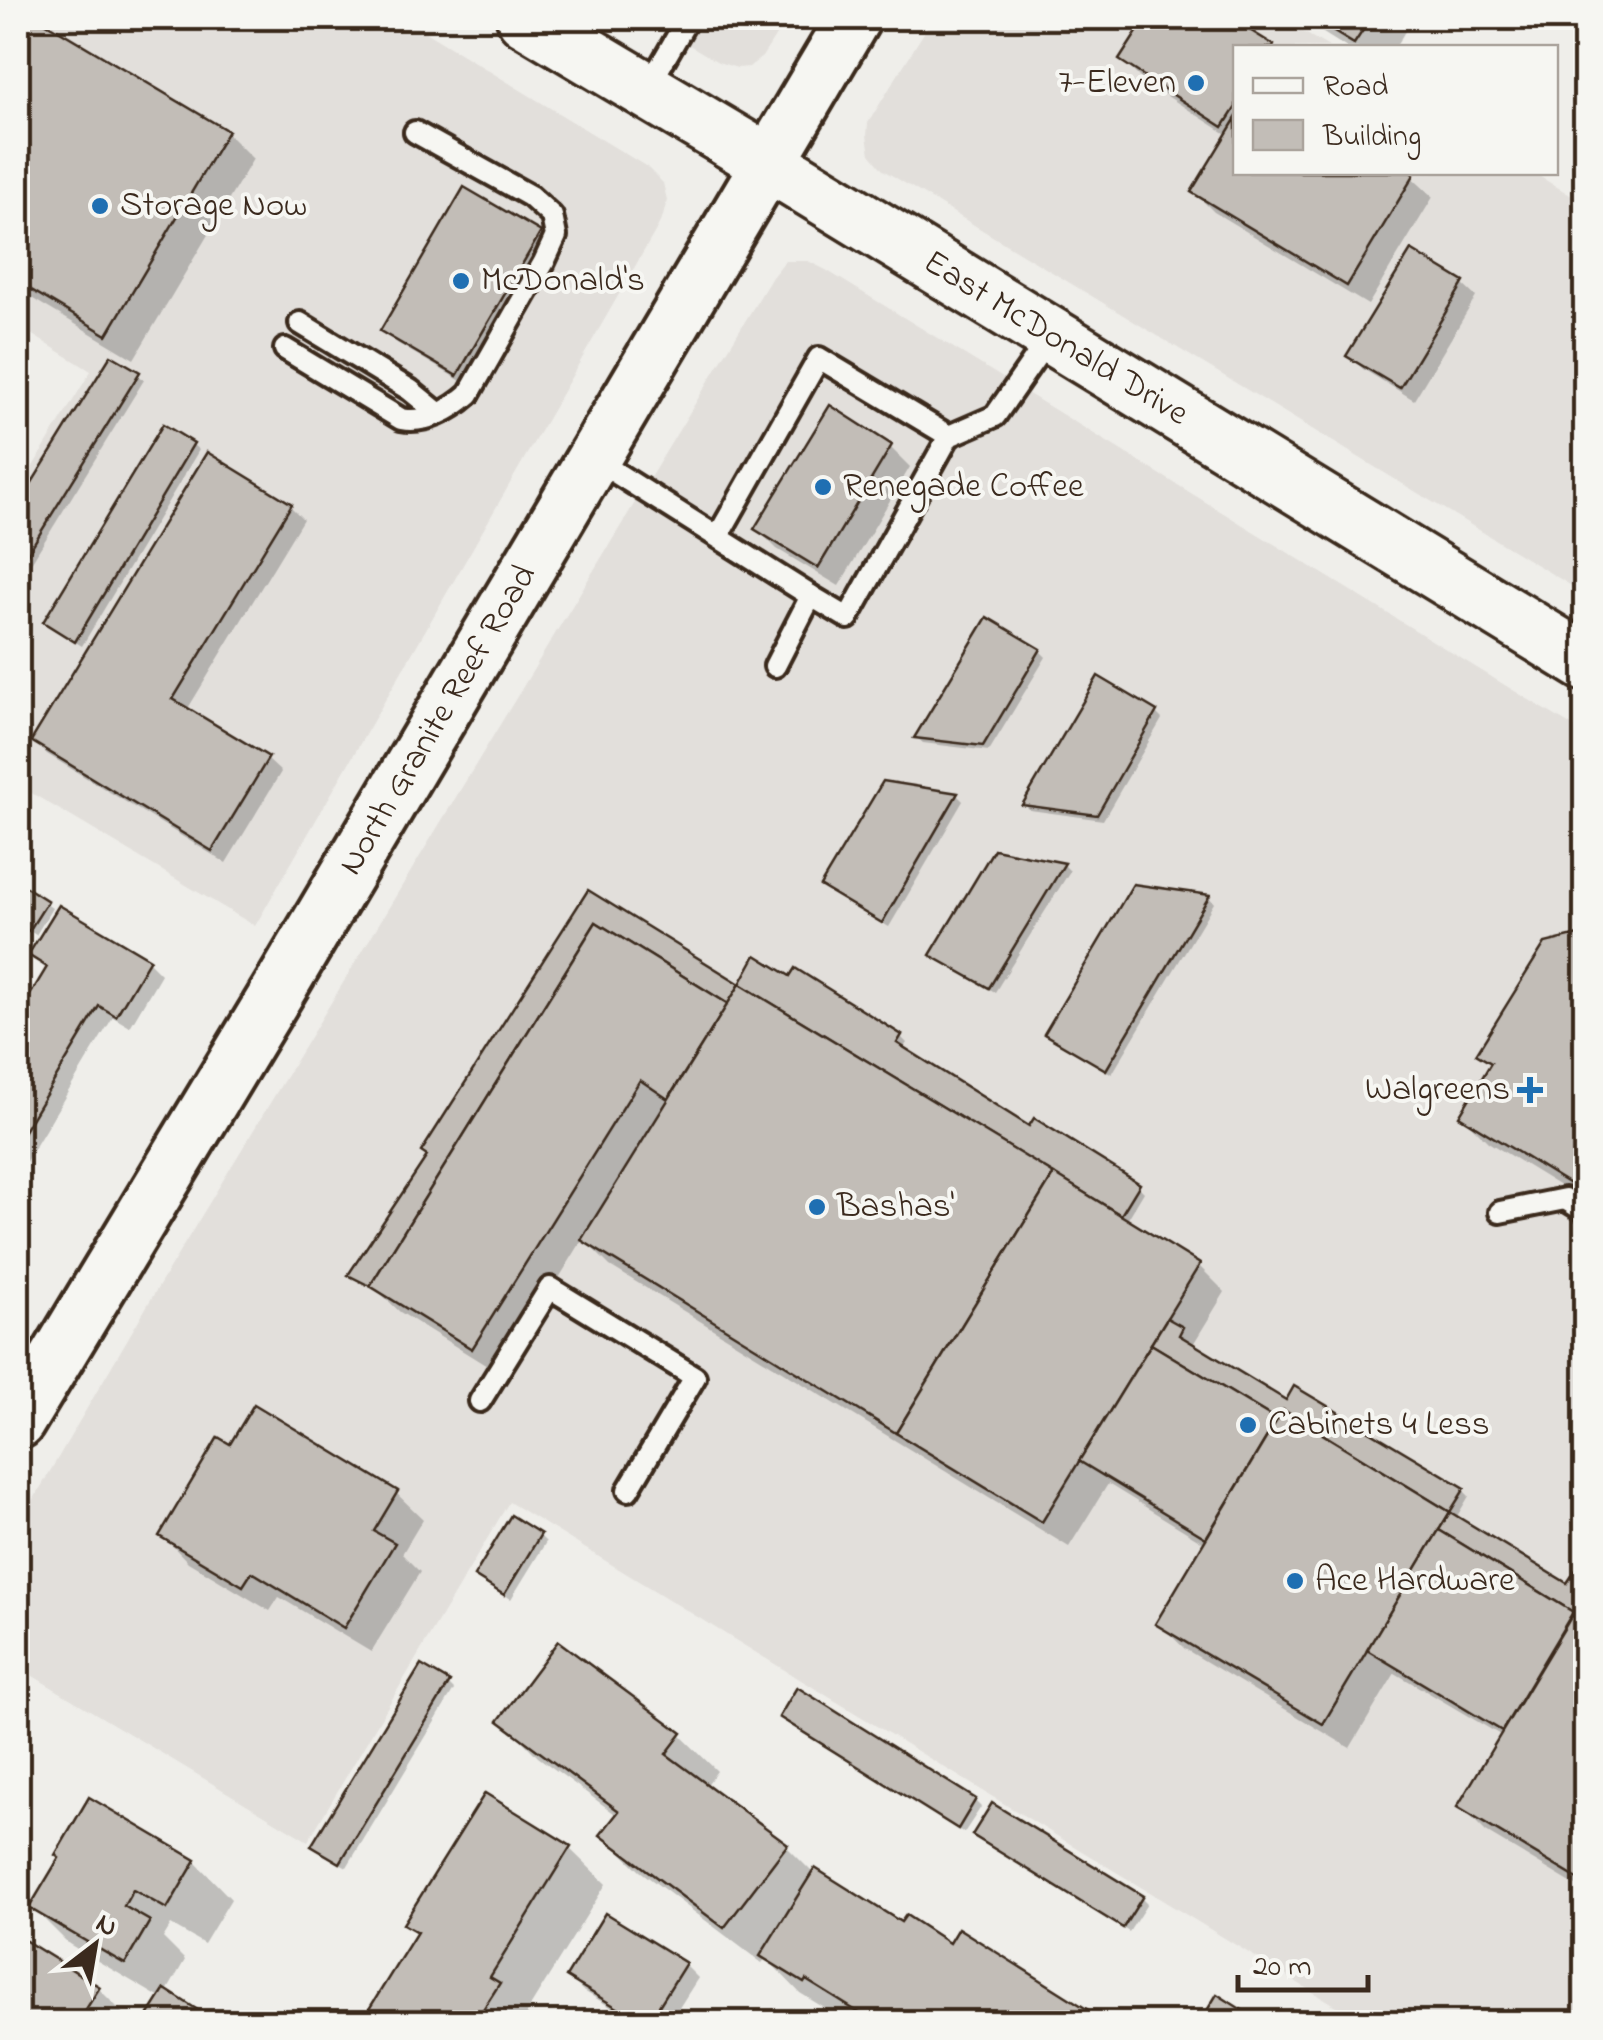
<svg xmlns="http://www.w3.org/2000/svg" width="1603" height="2040" viewBox="0 0 1603 2040" font-family="'Indie Flower',sans-serif">
<rect width="100%" height="100%" fill="#efeeea"/>
<filter id="ink" filterUnits="userSpaceOnUse"><feTurbulence type="fractalNoise" baseFrequency=".01" numOctaves="2"/><feDisplacementMap in="SourceGraphic" scale="20" xChannelSelector="R" yChannelSelector="G"/><feConvolveMatrix kernelMatrix="1 2 1 2 8 2 1 2 1" color-interpolation-filters="sRGB"/></filter>
<g filter="url(#ink)">
<!-- built -->
<g fill="#e2dfdb">
<path d="M18,18H402L647,167L663,183L667,200L663,216L656,230L255,926L18,785V491L91,371L18,326Z"/>
<path d="M644,18H787L762,57L749,67L737,68L718,62Z"/>
<path d="M933,18H1279L1329,47L1236,48V172L1534,173L1585,204V594L883,170L870,154L867,136L868,123Z"/>
<path d="M785,261H808L826,270L1585,734V2022H1362L509,1502L308,1841L18,1667V1526L154,1294L772,277Z"/>
</g>
<!-- shadow -->
<g fill="#0003">
<path d="M18,18H33L226,132L253,159L134,359L18,290Z"/>
<path d="M1149,18H1225L1273,48H1236V172H1406L1433,197L1368,305L1214,212L1194,192L1228,135L1142,80L1122,60Z"/>
<path d="M1306,18H1413L1395,48H1347L1320,31Z"/>
<path d="M540,234L553,247L471,387L397,343L384,330Z"/>
<path d="M1462,284L1476,297L1414,400L1363,369L1349,355Z"/>
<path d="M111,358L144,380L18,584V509Z"/>
<path d="M193,445L199,450L82,646L53,628L47,622Z"/>
<path d="M890,447L910,467L839,586L777,549L757,529Z"/>
<path d="M290,506L303,519L187,710L267,759L281,772L226,863L47,754L34,741Z"/>
<path d="M988,620L1040,651L1046,657L989,751L923,743L917,738Z"/>
<path d="M1156,713L1162,719L1103,820L1030,810L1025,805Z"/>
<path d="M18,736L24,742L18,754Z"/>
<path d="M884,784L957,795L963,801L889,927L830,892L824,886Z"/>
<path d="M995,852L1064,865L1070,871L995,992L939,961L933,955Z"/>
<path d="M18,885L52,908L36,935L18,924Z"/>
<path d="M1209,897L1214,903L1112,1074L1053,1040L1047,1034Z"/>
<path d="M1586,939V1202L1488,1142L1462,1116L1492,1066L1479,1054Z"/>
<path d="M31,955L148,961L161,974L130,1027L113,1017L18,1175V1020L47,970Z"/>
<path d="M796,972L901,1037L907,1043L902,1050L1030,1130L1138,1186L1144,1192L1126,1222L1199,1266L1225,1292L1192,1346L1287,1403L1463,1490L1469,1496L1456,1518L1568,1587L1586,1564V1892L1486,1832L1460,1806L1502,1736L1395,1673L1350,1748L1185,1649L1158,1623L1206,1544L1108,1484L1069,1547L610,1266L583,1239L500,1374L400,1312L379,1292L357,1280L351,1274L742,988L791,980Z"/>
<path d="M18,1179L29,1190L18,1209Z"/>
<path d="M230,1447L396,1493L423,1519L402,1554L420,1572L371,1652L279,1597L270,1611L188,1562L162,1535Z"/>
<path d="M540,1536L546,1542L511,1599L483,1581Z"/>
<path d="M448,1684L454,1690L347,1867L320,1852L314,1846Z"/>
<path d="M782,1717L975,1801L981,1807L964,1833L788,1723Z"/>
<path d="M502,1720L680,1735L717,1771L706,1786L786,1846L814,1874L901,1926L1088,2013L1098,2022H856L843,2014L841,2018L800,1993L766,1958L762,1963L640,1871L603,1835L618,1816L538,1757Z"/>
<path d="M981,1841L1141,1898L1147,1904L1129,1932Z"/>
<path d="M569,1848L606,1884L526,2013L534,2022H364L418,1935L406,1924Z"/>
<path d="M195,1862L231,1899L204,1944L171,1925L163,1938L185,1960L166,1993L212,2022H147L162,1999L69,1944L32,1907Z"/>
<path d="M18,1939L99,1989L132,2022H18Z"/>
<path d="M685,1965L698,1978L670,2022H636L582,1990L569,1976Z"/>
<path d="M1218,1997L1246,2015L1252,2021L1250,2022H1203Z"/>
</g>
<!-- building -->
<g fill="#c2bdb7" stroke="#3b2a1e" stroke-width="2.5">
<path d="M18,18H38L228,131L107,335L18,282Z"/>
<path d="M1146,18H1230L1274,45L1273,48H1236V107L1223,127L1119,60Z"/>
<path d="M1311,18H1371L1354,44Z"/>
<path d="M1236,118V172H1411L1414,175L1347,286L1191,192Z"/>
<path d="M464,187L541,232L457,376L380,331Z"/>
<path d="M1411,250L1464,282L1400,388L1346,356Z"/>
<path d="M111,355L140,372L18,569V505Z"/>
<path d="M830,405L892,445L818,568L754,529Z"/>
<path d="M163,424L194,443L75,642L43,622Z"/>
<path d="M207,452L292,504L173,699L269,757L212,851L31,741Z"/>
<path d="M987,617L1041,649L983,746L914,738Z"/>
<path d="M1098,676L1157,711L1097,815L1022,805Z"/>
<path d="M883,781L958,793L882,923L820,886Z"/>
<path d="M994,849L1065,863L989,988L930,955Z"/>
<path d="M18,882L48,901L29,931L18,924Z"/>
<path d="M1133,884L1210,895L1106,1070L1044,1034Z"/>
<path d="M588,890L740,984L728,1004L596,922L370,1286L348,1275L427,1156L421,1152Z"/>
<path d="M59,905L150,959L116,1016L99,1006L18,1141V1015L47,967L28,955Z"/>
<path d="M596,922L728,1004L668,1099L640,1080L472,1349L370,1286Z"/>
<path d="M1582,934L1586,936V1194L1459,1116L1491,1063L1476,1054L1545,943Z"/>
<path d="M756,955L790,976L795,968L902,1035L897,1043L1029,1126L1034,1118L1140,1184L1121,1215L740,984Z"/>
<path d="M740,984L1054,1174L896,1433L581,1240Z"/>
<path d="M1054,1174L1200,1264L1042,1522L896,1433Z"/>
<path d="M1167,1318L1183,1327L1179,1335L1286,1400L1294,1386L1465,1488L1450,1512L1283,1410L1277,1420L1151,1344Z"/>
<path d="M1151,1344L1277,1420L1206,1538L1079,1461Z"/>
<path d="M254,1404L398,1491L374,1531L395,1543L344,1628L252,1572L243,1586L159,1536L218,1437L230,1444Z"/>
<path d="M1283,1410L1450,1512L1323,1724L1155,1624Z"/>
<path d="M1450,1512L1567,1583L1583,1559L1586,1561V1592L1573,1612L1439,1530Z"/>
<path d="M511,1515L541,1534L504,1595L474,1576Z"/>
<path d="M1439,1530L1573,1612L1502,1731L1367,1650Z"/>
<path d="M1586,1592V1884L1457,1807Z"/>
<path d="M558,1641L682,1733L666,1754L788,1844L724,1928L600,1835L619,1811L498,1721Z"/>
<path d="M421,1665L450,1682L340,1863L311,1846Z"/>
<path d="M797,1687L976,1799L958,1829L779,1717Z"/>
<path d="M485,1793L571,1846L490,1977L500,1983L475,2022H361L417,1932L403,1924Z"/>
<path d="M89,1797L196,1860L167,1909L133,1890L124,1906L150,1921L125,1964L29,1908L59,1858L55,1855Z"/>
<path d="M992,1803L1143,1896L1123,1928L972,1835Z"/>
<path d="M815,1868L901,1922L906,1915L949,1943L958,1928L1090,2011L1082,2022H910L903,2018L900,2022H874L806,1980L804,1983L760,1956Z"/>
<path d="M605,1913L686,1963L649,2022H641L566,1977Z"/>
<path d="M18,1936L100,1987L78,2022H69L56,2015L52,2022H18Z"/>
<path d="M165,1989L212,2019L210,2022H144Z"/>
<path d="M1217,1994L1247,2013L1241,2022H1200Z"/>
</g>
<g fill="none" stroke-linecap="round" stroke-linejoin="round">
<defs>
<g id="service">
<path d="M647,89L688,18"/>
<path d="M300,323L410,390L438,413"/>
<path d="M285,349L401,419C426,424 451,410 469,394L544,262L556,236L552,216L530,196L415,132"/>
<path d="M594,459L811,596"/>
<path d="M718,536L819,358L949,436"/>
<path d="M775,666L811,596L848,618L949,436L995,416L1049,338"/>
<path d="M1500,1212L1565,1199L1586,1212"/>
<path d="M480,1401L550,1288L695,1377L628,1490"/>
</g>
<g id="tertiary">
<path id="s1" d="M18,1422L281,986L854,18"/>
</g>
<g id="secondary">
<path id="s2" d="M525,18L767,162L1586,663"/>
</g>
</defs>
<!-- service casing -->
<use href="#service" stroke="#3b2a1e" stroke-width="28"/>
<!-- tertiary casing -->
<use href="#tertiary" stroke="#3b2a1e" stroke-width="60"/>
<!-- secondary casing -->
<use href="#secondary" stroke="#3b2a1e" stroke-width="62"/>
<!-- service -->
<use href="#service" stroke="#f6f6f2" stroke-width="20"/>
<!-- tertiary -->
<use href="#tertiary" stroke="#f6f6f2" stroke-width="52"/>
<!-- secondary -->
<use href="#secondary" stroke="#f6f6f2" stroke-width="55"/>
</g>
</g>
<!-- markers -->
<g fill="#1f6fb2" stroke="#f6f6f2" stroke-width="4">
<circle cx="1196" cy="83" r="10"/>
<circle cx="100" cy="206" r="10"/>
<circle cx="461" cy="281" r="10"/>
<circle cx="823" cy="487" r="10"/>
<path d="M1525 1075h10v10h10v10h-10v10h-10v-10h-10v-10h10z"/>
<circle cx="817" cy="1207" r="10"/>
<circle cx="1248" cy="1425" r="10"/>
<circle cx="1295" cy="1581" r="10"/>
</g>
<g text-anchor="middle" dominant-baseline="central" stroke-width="8" stroke-linejoin="round" paint-order="stroke">
<!-- poi labels -->
<g font-size="35" fill="#3b2a1e" stroke="#f6f6f2" text-anchor="start">
<text x="1176" y="83" text-anchor="end">7-Eleven</text>
<text x="120" y="206">Storage Now</text>
<text x="481" y="281">McDonald's</text>
<text x="843" y="487">Renegade Coffee</text>
<text x="1510" y="1090" text-anchor="end">Walgreens</text>
<text x="837" y="1207">Bashas'</text>
<text x="1268" y="1425">Cabinets 4 Less</text>
<text x="1315" y="1581">Ace Hardware</text>
</g>
<!-- street labels -->
<g font-size="35" fill="#3b2a1e" stroke="#f6f6f2">
<text stroke="none"><textPath href="#s2" startOffset="620">East McDonald Drive</textPath></text>
<text stroke="none"><textPath href="#s1" startOffset="818">North Granite Reef Road</textPath></text>
</g>
</g>
<!-- margin -->
<rect width="1603" height="2040" fill="none" stroke="#f6f6f2" stroke-width="60"/>
<rect x="30" y="30" width="1543" height="1980" fill="none" stroke="#3b2a1e" stroke-width="4" filter="url(#ink)"/>
<!-- legend -->
<rect x="1233" y="45" width="325" height="130" fill="#f6f6f2" stroke="#aba49d" stroke-width="2.5"/>
<rect x="1253" y="78" width="50" height="15" fill="#f6f6f2" stroke="#aba49d" stroke-width="2.5"/>
<text x="1323" y="95" font-size="30" fill="#3b2a1e">Road</text>
<rect x="1253" y="120" width="50" height="30" fill="#c2bdb7" stroke="#aba49d" stroke-width="2.5"/>
<text x="1323" y="145" font-size="30" fill="#3b2a1e">Building</text>
<!-- north arrow -->
<g transform="translate(95 1945) rotate(31)" stroke="#f6f6f2" stroke-width="8" paint-order="stroke">
<path d="M0-8L18 38L0 25L-18 38Z" fill="#3b2a1e"/>
<text y="-15" font-size="28" font-weight="bold" text-anchor="middle" fill="#3b2a1e">N</text>
</g>
<!-- scale -->
<path d="M1238 1975v15h130v-15" fill="none" stroke="#3b2a1e" stroke-width="5"/>
<text x="1253" y="1975" font-size="30" fill="#3b2a1e" stroke="#f6f6f2" stroke-width="8" paint-order="stroke">20 m</text>
</svg>
